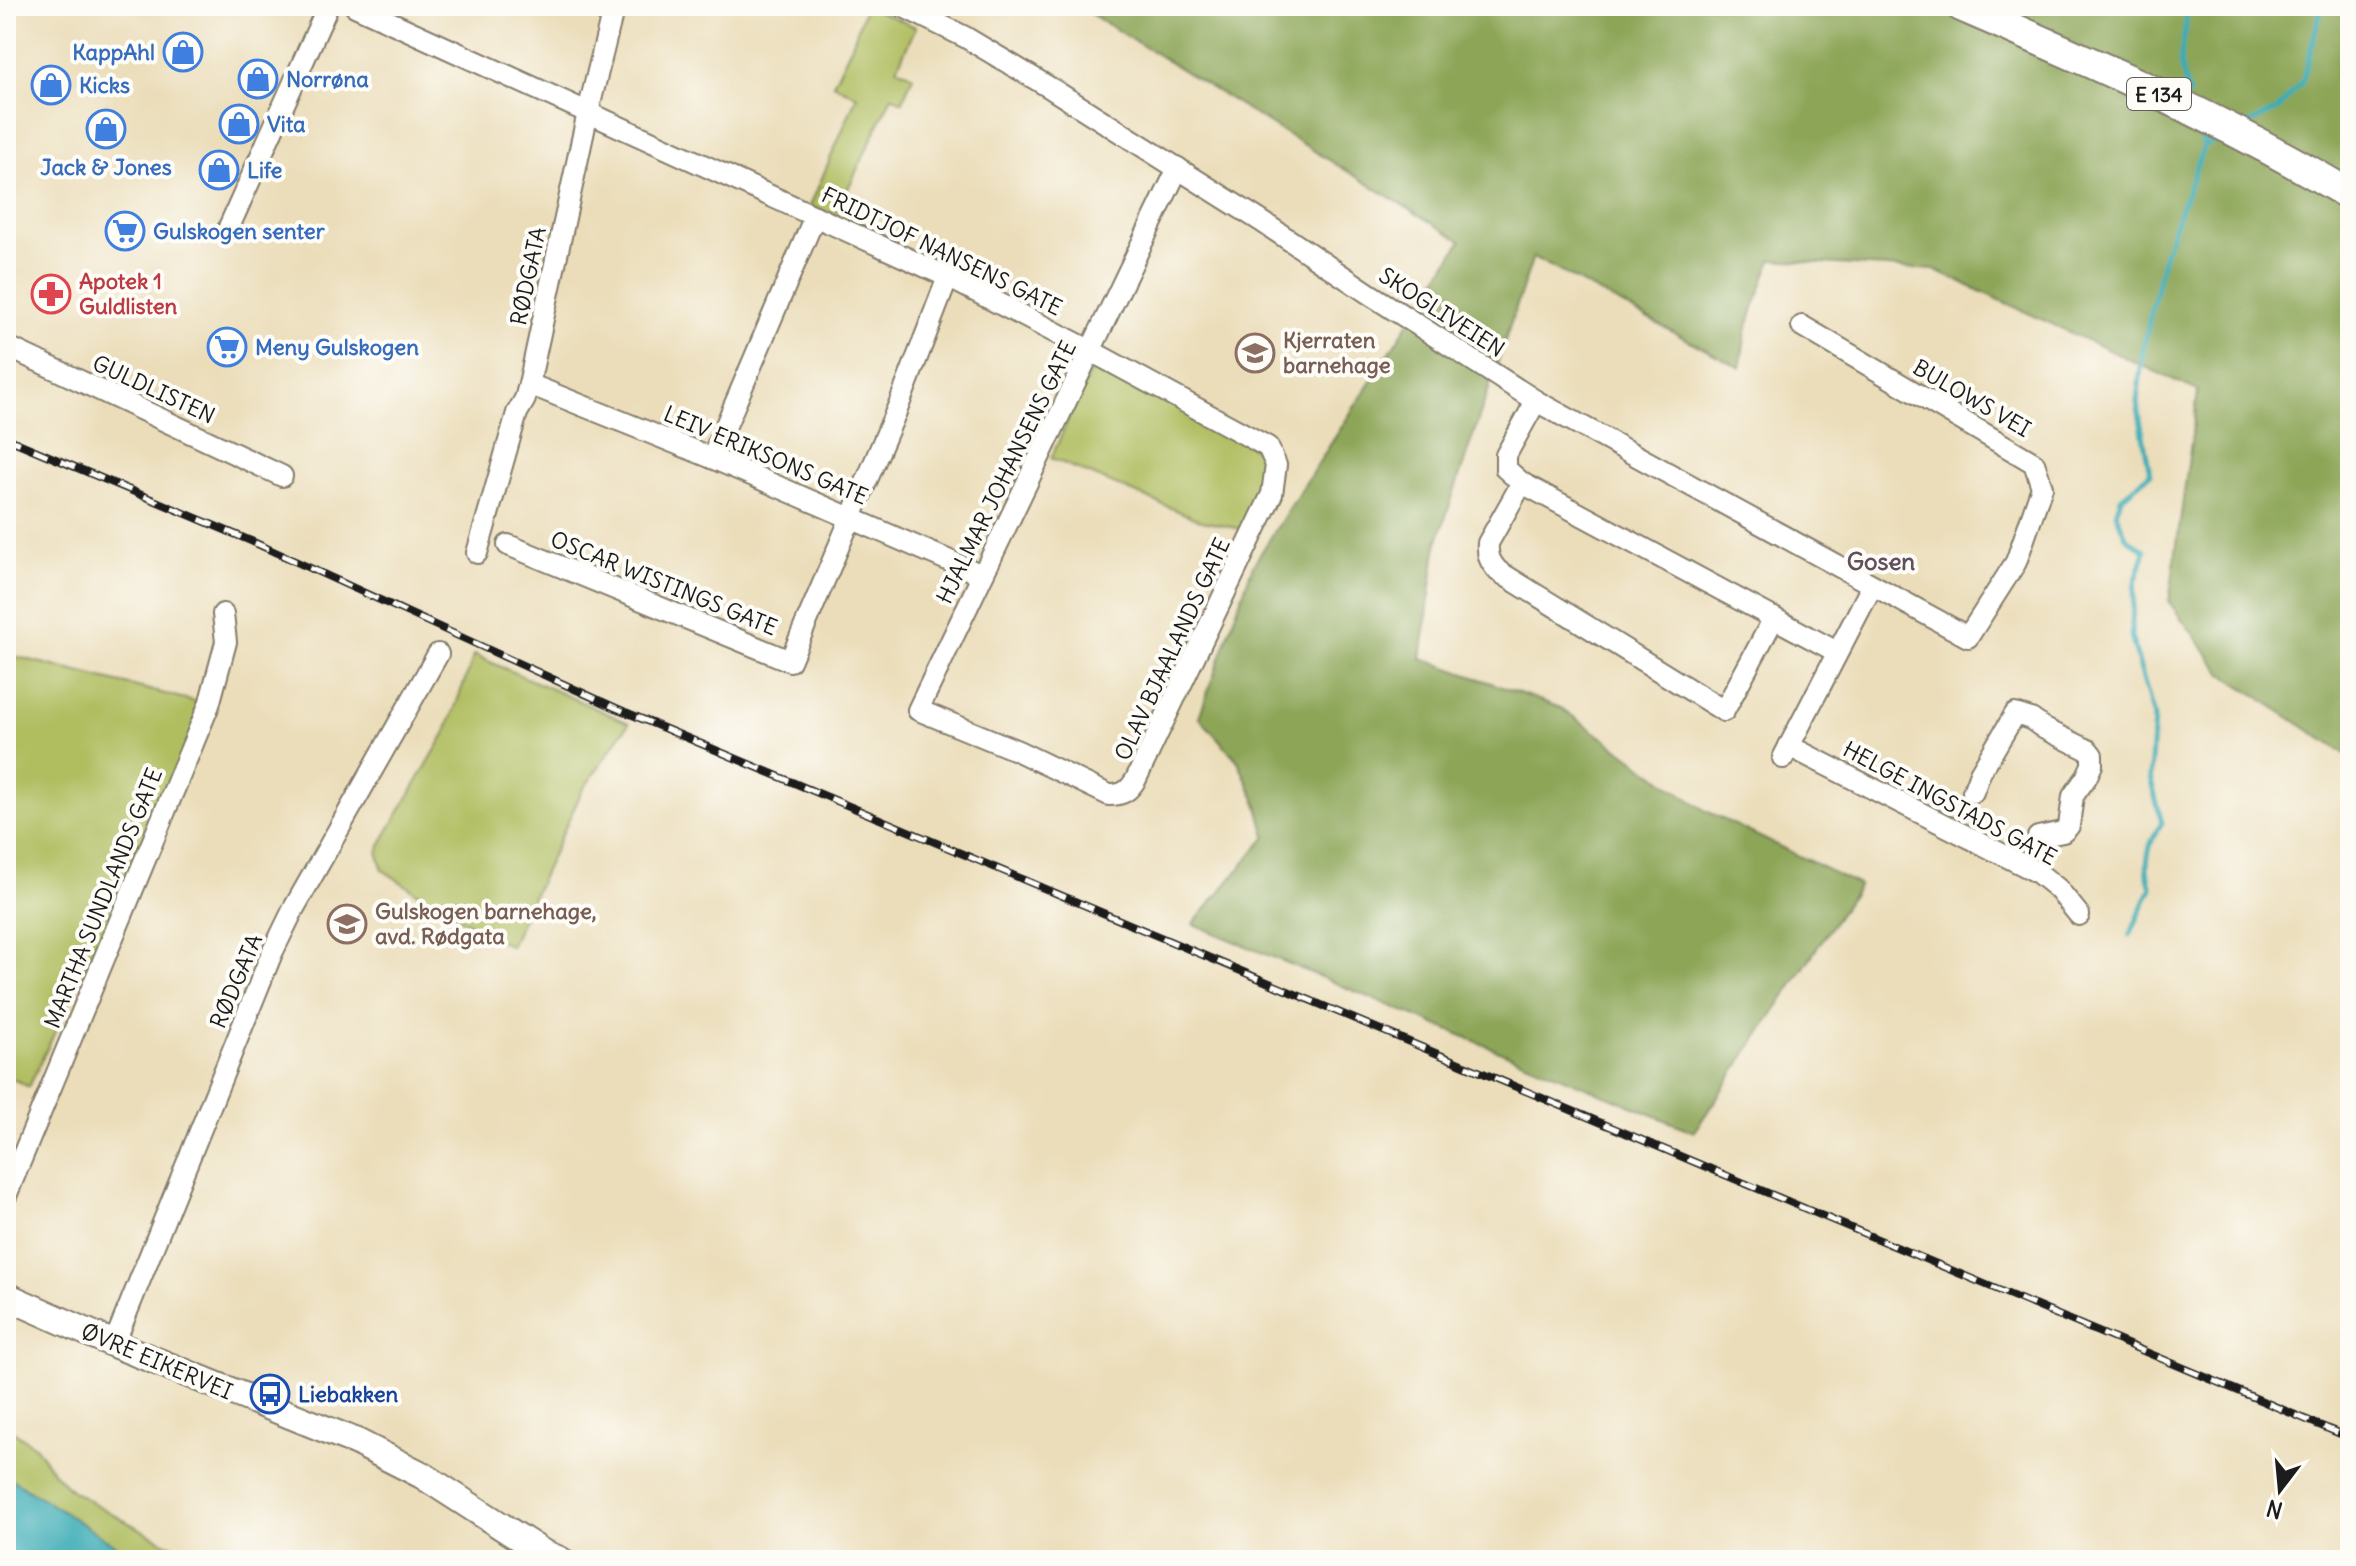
<svg xmlns="http://www.w3.org/2000/svg" width="2356" height="1566" viewBox="0 0 2356 1566" font-family="Delius,sans-serif">
<rect width="100%" height="100%" fill="#fdfcf7"/>
<filter id="ink" filterUnits="userSpaceOnUse"><feTurbulence type="fractalNoise" baseFrequency=".0125" numOctaves="2"/><feDisplacementMap in="SourceGraphic" scale="16" xChannelSelector="R" yChannelSelector="G"/><feConvolveMatrix kernelMatrix="1 2 1 2 8 2 1 2 1" color-interpolation-filters="sRGB"/></filter>
<filter id="wash" filterUnits="userSpaceOnUse"><feTurbulence type="fractalNoise" baseFrequency=".006" numOctaves="4" result="noise"/><feDisplacementMap in="SourceGraphic" scale="32" xChannelSelector="R" yChannelSelector="G"/><feGaussianBlur stdDeviation="1.8" result="paint"/><feColorMatrix in="noise" values="0 0 0 0 0 0 0 0 0 0 0 0 0 0 0 0 0 1.4 0 .05"/><feComposite in="paint" operator="in"/></filter>
<g filter="url(#wash)">
<rect width="100%" height="100%" fill="#ebddb9"/>
<!-- green -->
<g fill="#b0be60" stroke="#666d3e" stroke-width="2">
<path d="M866,6L916,27L897,68L913,76L902,102L892,96L835,216L810,206L857,96L833,84L851,47Z"/>
<path d="M1100,363L1265,454L1270,479L1247,530L1202,521L1051,458L1091,370Z"/>
<path d="M6,654L209,705L29,1087L13,1079L6,1084Z"/>
<path d="M474,655L629,723L582,791L510,946L440,908L383,870L378,855L380,845L446,732Z"/>
<path d="M6,1426L36,1447L54,1473L71,1490L116,1516L166,1543L199,1554L229,1556L236,1560H139L6,1478Z"/>
</g>
<!-- forest -->
<path fill="#8ca556" stroke="#546039" stroke-width="2" d="M1078,6H2350V757L2223,674L2169,602L2198,391L1934,270L1771,260L1746,332L1740,368L1533,257L1437,543L1421,658L1561,708L1706,811L1859,885L1694,1132L1193,924L1266,837L1258,806L1238,761L1199,717L1253,565L1461,241Z"/>
<!-- water -->
<path fill="#3bacb5" stroke="#2c6468" stroke-width="2" d="M6,1478L13,1480L139,1560H6Z"/>
<g fill="none" stroke-linecap="round" stroke-linejoin="round">
<!-- stream -->
<g stroke="#3bacb5" stroke-width="5">
<path d="M2188,6L2180,63L2189,95"/>
<path d="M2197,124L2204,146"/>
<path d="M2246,125L2277,110L2302,82L2322,6"/>
<path d="M2130,935L2151,888C2143,866 2148,841 2162,823L2150,777L2154,717L2131,636L2135,583L2145,551L2126,537L2116,513L2121,498L2150,474L2137,402L2143,349L2164,255L2204,146L2223,137"/>
</g>
</g>
</g>
<g filter="url(#ink)">
<g fill="none" stroke-linecap="round" stroke-linejoin="round">
<defs>
<g id="minor">
<path d="M355,6L948,277L1091,351L1268,447L1276,465L1272,494L1136,779C1129,791 1123,795 1109,795L1018,751L918,710L1178,168"/>
<path d="M902,6L965,37L1052,89L1261,221L1368,293L1536,401L1968,637L2016,562L2042,487L2034,463L1802,326"/>
<path d="M229,227L328,6"/>
<path d="M6,346L282,476"/>
<path d="M529,384L712,458L982,575"/>
<path d="M1536,401L1506,455V469L1522,483L1837,652"/>
<path d="M712,458L815,216"/>
<path d="M1522,483L1488,543C1487,556 1490,562 1498,571L1724,711L1774,618"/>
<path d="M508,545L790,661L898,407L948,277"/>
<path d="M477,553L517,413L525,399L529,384L588,112L614,6"/>
<path d="M1789,746L2037,872L2058,889L2079,915"/>
<path d="M1783,758L1872,586"/>
<path d="M1973,792L1980,773L2015,714L2031,719L2045,729L2088,750L2092,755V765L2086,778L2073,796L2069,826L2063,832L2038,837"/>
<path d="M6,1196L209,705L226,642L223,614"/>
<path d="M114,1344L272,953L294,908L438,654"/>
</g>
<path id="major" d="M6,1296L114,1344L357,1442L422,1475L543,1553L560,1560"/>
<path id="highway" d="M1961,6C2093,63 2226,120 2350,195"/>
</defs>
<!-- minor casing -->
<use href="#minor" stroke="#847c6a" stroke-width="24"/>
<!-- major casing -->
<use href="#major" stroke="#847c6a" stroke-width="30"/>
<!-- highway casing -->
<use href="#highway" stroke="#847c6a" stroke-width="34"/>
<!-- minor -->
<use href="#minor" stroke="#fff" stroke-width="20"/>
<!-- major -->
<use href="#major" stroke="#fff" stroke-width="26"/>
<!-- highway -->
<use href="#highway" stroke="#fff" stroke-width="30"/>
<defs>
<path id="rail" d="M6,438L251,541L616,708L2350,1438"/>
</defs>
<!-- rail casing -->
<use href="#rail" stroke="#1c1c1c" stroke-width="8"/>
<!-- rail -->
<use href="#rail" stroke="#fdfcf7" stroke-width="5" stroke-dasharray="15" stroke-linecap="butt"/>
</g>
</g>
<!-- icons -->
<defs>
<symbol id="shop-ring" viewBox="-11 -11 22 22"><circle r="9.5" fill="#fdfcf7" stroke="#3f7fe0" stroke-width="1.5"/><path d="M-5-2.5h2.3a2.7 3.5 0 0 1 5.4 0H5L5.5 6h-11ZM-1.5-2.5h3a1.5 2.3 0 0 0-3 0Z" fill="#3f7fe0"/></symbol>
<symbol id="supermarket-ring" viewBox="-11 -11 22 22"><circle r="9.5" fill="#fdfcf7" stroke="#3f7fe0" stroke-width="1.5"/><path d="M-6-5.5h2.5l.6 2H6L4.5 2H-2.5L-4.4-4H-6ZM-1.5 3.2a1.3 1.3 0 1 0 .1 0ZM3 3.2a1.3 1.3 0 1 0 .1 0Z" fill="#3f7fe0"/></symbol>
<symbol id="pharmacy-ring" viewBox="-11 -11 22 22"><circle r="9.5" fill="#fdfcf7" stroke="#e0444e" stroke-width="1.5"/><path d="M-2-6h4v4h4v4h-4v4h-4v-4h-4v-4h4Z" fill="#e0444e"/></symbol>
<symbol id="school-ring" viewBox="-11 -11 22 22"><circle r="9.5" fill="#fdfcf7" stroke="#8d6e63" stroke-width="1.5"/><path d="M0-5L7-2L0 1L-7-2ZM-4 1L0 2.5L4 1V4Q0 6-4 4Z" fill="#8d6e63"/></symbol>
<symbol id="bus-ring" viewBox="-11 -11 22 22"><circle r="9.5" fill="#fdfcf7" stroke="#1a4fb4" stroke-width="1.5"/><path d="M-5-6H5V4H4V6H2V4H-2V6H-4V4H-5ZM-3.5-4V0h7V-4ZM-3.5 1.2v1.5H-2V1.2ZM2 1.2v1.5H3.5V1.2Z" fill="#1a4fb4"/></symbol>
</defs>
<g fill-rule="evenodd">
<use href="#shop-ring" x="161" y="30" width="44" height="44"/>
<use href="#shop-ring" x="236" y="57" width="44" height="44"/>
<use href="#shop-ring" x="29" y="63" width="44" height="44"/>
<use href="#shop-ring" x="217" y="102" width="44" height="44"/>
<use href="#shop-ring" x="84" y="107" width="44" height="44"/>
<use href="#shop-ring" x="197" y="148" width="44" height="44"/>
<use href="#supermarket-ring" x="103" y="209" width="44" height="44"/>
<use href="#pharmacy-ring" x="29" y="272" width="44" height="44"/>
<use href="#supermarket-ring" x="205" y="325" width="44" height="44"/>
<use href="#school-ring" x="1233" y="331" width="44" height="44"/>
<use href="#school-ring" x="325" y="902" width="44" height="44"/>
<use href="#bus-ring" x="248" y="1372" width="44" height="44"/>
</g>
<g text-anchor="middle" dominant-baseline="central" stroke-width="8" stroke-linejoin="round" paint-order="stroke">
<!-- shield labels -->
<rect fill="#fdfcf7" stroke="#605f5e" stroke-width="2" x="2127" y="78" width="64" height="32" rx="6"/>
<g font-size="20" font-weight="bold" fill="#1c1c1c">
<text x="2159" y="94">E 134</text>
</g>
<!-- shop labels -->
<g font-size="22" font-weight="bold" fill="#366cbe" stroke="#fdfcf7" text-anchor="start">
<text x="155" y="52" text-anchor="end">KappAhl</text>
<text x="286" y="79">Norrøna</text>
<text x="79" y="85">Kicks</text>
<text x="267" y="124">Vita</text>
<text x="106" y="167" text-anchor="middle">Jack &amp; Jones</text>
<text x="247" y="170">Life</text>
<text x="153" y="231">Gulskogen senter</text>
<text x="255" y="347">Meny Gulskogen</text>
</g>
<!-- street labels -->
<g font-size="22" fill="#1c1c1c" stroke="#fdfcf7">
<text transform="translate(942 251) rotate(26)">FRIDTJOF NANSENS GATE</text>
<text transform="translate(528 276) rotate(-78)">RØDGATA</text>
<text transform="translate(1442 312) rotate(33)">SKOGLIVEIEN</text>
<text transform="translate(154 389) rotate(25)">GULDLISTEN</text>
<text transform="translate(1972 398) rotate(30)">BULOWS VEI</text>
<text transform="translate(766 455) rotate(23)">LEIV ERIKSONS GATE</text>
<text transform="translate(1006 472) rotate(-64)">HJALMAR JOHANSENS GATE</text>
<text transform="translate(664 583) rotate(22)">OSCAR WISTINGS GATE</text>
<text transform="translate(1172 649) rotate(-65)">OLAV BJAALANDS GATE</text>
<text transform="translate(1950 803) rotate(28)">HELGE INGSTADS GATE</text>
<text transform="translate(103 898) rotate(-68)">MARTHA SUNDLANDS GATE</text>
<text transform="translate(236 981) rotate(-67)">RØDGATA</text>
<text transform="translate(157 1361) rotate(23)">ØVRE EIKERVEI</text>
</g>
<!-- health labels -->
<g font-size="22" font-weight="bold" fill="#be3a42" stroke="#fdfcf7" text-anchor="start">
<text x="79" y="281">Apotek 1<tspan x="79" dy="25">Guldlisten</tspan></text>
</g>
<!-- education labels -->
<g font-size="22" font-weight="bold" fill="#785e54" stroke="#fdfcf7" text-anchor="start">
<text x="1283" y="340">Kjerraten<tspan x="1283" dy="25">barnehage</tspan></text>
<text x="375" y="911">Gulskogen barnehage,<tspan x="375" dy="25">avd. Rødgata</tspan></text>
</g>
<!-- transit labels -->
<g font-size="22" font-weight="bold" fill="#164399" stroke="#fdfcf7" text-anchor="start">
<text x="298" y="1394">Liebakken</text>
</g>
<!-- neighbourhood labels -->
<g font-size="24" font-weight="bold" fill="#604f5d" stroke="#fdfcf7">
<text x="1881" y="561">Gosen</text>
</g>
</g>
<!-- margin -->
<rect width="2356" height="1566" fill="none" stroke="#fdfcf7" stroke-width="32"/>
<!-- north arrow -->
<g transform="translate(2280 1490) rotate(196)" stroke="#fdfcf7" stroke-width="6" paint-order="stroke">
<path d="M0-6L14 30L0 20L-14 30Z" fill="#1c1c1c"/>
<text y="-12" font-size="22" font-weight="bold" text-anchor="middle" fill="#1c1c1c">N</text>
</g>
</svg>
